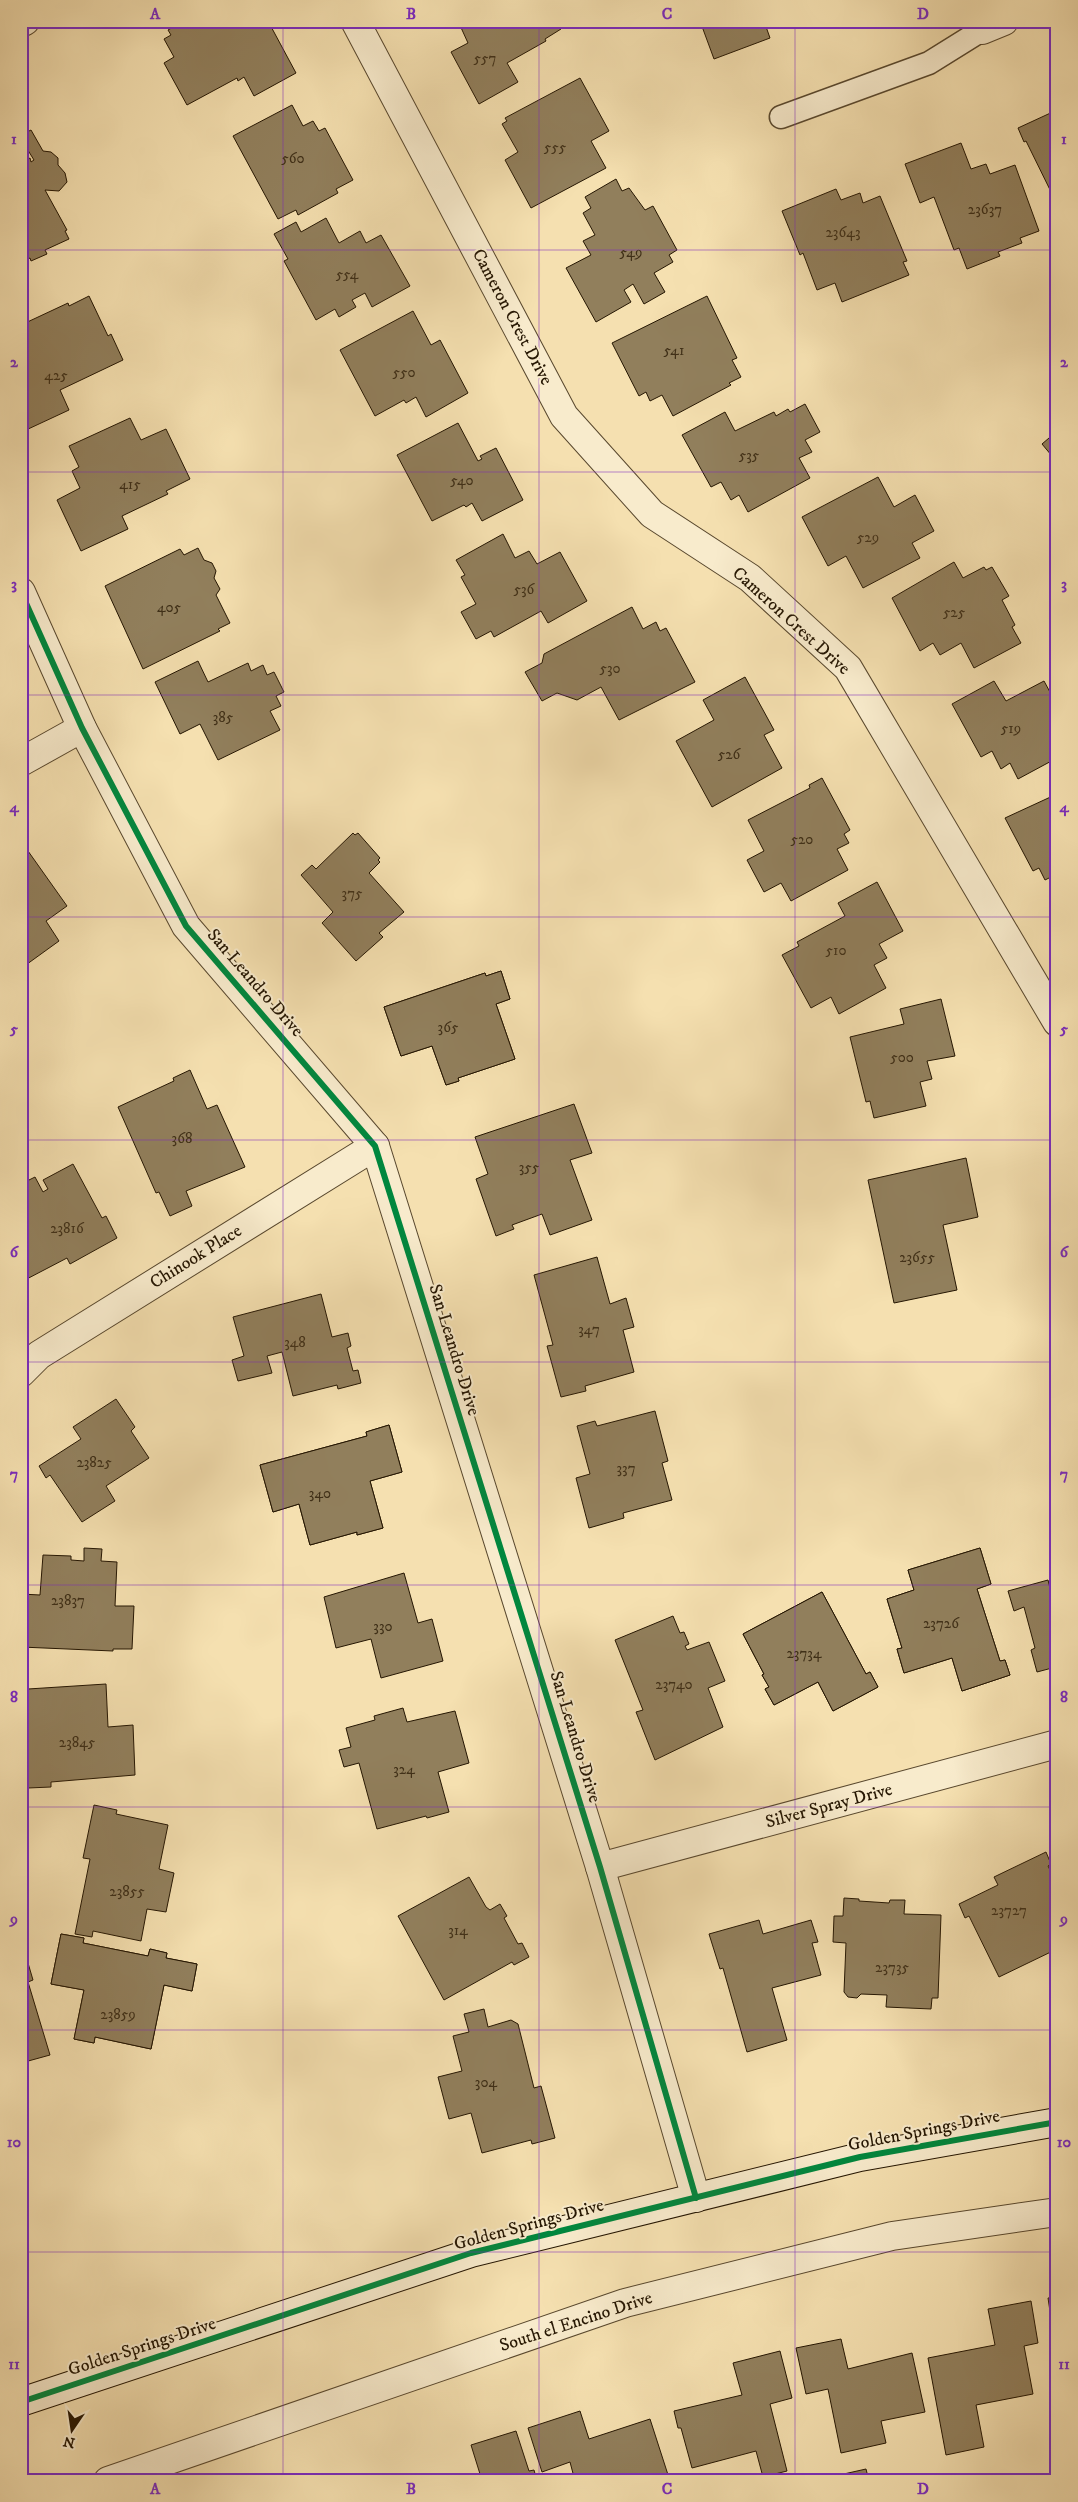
<svg xmlns="http://www.w3.org/2000/svg" width="1078" height="2502" viewBox="0 0 1078 2502" font-family="'IM FELL DW Pica',serif">
<rect width="100%" height="100%" fill="#f5e0b0"/>
<filter id="stains"><feTurbulence type="fractalNoise" baseFrequency=".004" numOctaves="4"/><feColorMatrix values="0 0 0 0 .2 0 0 0 0 .09 0 0 0 0 .02 0 0 0 .5 -.17"/></filter>
<radialGradient id="worn" r=".72"><stop offset=".6" stop-color="#630" stop-opacity="0"/><stop offset="1" stop-color="#630" stop-opacity=".3"/></radialGradient>
<!-- building -->
<g fill="#917f5c" stroke="#251602" fill-rule="evenodd">
<path d="M184,21H255L258,26L268,21L296,73L254,96L244,77L238,81L237,78L187,105L164,63L174,57L164,39L171,35L168,30Z"/>
<path d="M458,21H557L561,29L545,39L546,41L507,63L518,82L479,104L451,52L468,43Z"/>
<path d="M700,21H764L770,38L714,59Z"/>
<path d="M580,78L609,131L591,141L606,168L531,208L505,160L518,152L502,124L507,121L505,118Z"/>
<path d="M292,105L303,126L313,121L319,131L325,128L353,180L336,189L338,193L298,215L296,210L278,219L233,136Z"/>
<path d="M1057,110V204L1026,141L1024,142L1018,128Z"/>
<path d="M31,130L43,151L51,152L58,158V165L65,173L67,182L59,191L45,190L67,230L65,231L69,239L45,250L47,254L31,261L30,258L21,262V163L30,158L31,162L34,160L21,139V135Z"/>
<path d="M961,143L971,169L986,164L990,174L1015,165L1039,231L1020,238L1022,243L998,252L1000,256L967,269L959,248L954,250L934,197L920,203L905,164Z"/>
<path d="M616,179L622,191L629,188L645,210L653,206L677,250L669,255L673,262L654,273L665,292L644,304L633,284L624,290L631,302L596,322L566,268L591,255L583,241L595,235L583,213L591,208L585,197Z"/>
<path d="M836,189L841,200L860,193L863,203L880,196L907,261L903,262L909,275L842,302L835,283L817,290L803,253L800,255L782,211Z"/>
<path d="M326,218L339,243L360,231L366,243L381,235L410,286L372,307L365,293L352,300L356,307L339,317L335,309L316,320L284,261L288,259L274,234L296,222L301,232Z"/>
<path d="M89,296L108,336L111,334L123,360L60,390L69,410L26,430L21,419V325L68,303L69,306Z"/>
<path d="M707,296L737,358L732,360L741,377L729,383L731,385L673,416L662,395L650,401L646,392L639,396L612,343Z"/>
<path d="M413,311L431,345L440,340L468,393L426,417L416,397L406,403L404,400L375,416L340,350Z"/>
<path d="M805,404L820,432L805,440L812,452L799,458L810,478L748,512L739,495L731,500L721,482L711,487L682,435L725,412L735,431L774,412L776,416L788,409L790,412Z"/>
<path d="M130,418L141,440L166,429L190,479L166,491L168,494L122,516L128,529L81,551L57,500L80,488L72,471L79,467L69,446Z"/>
<path d="M458,423L478,461L482,459L480,456L496,448L523,500L482,521L472,503L466,507L464,505L432,521L397,455Z"/>
<path d="M1057,427V462L1042,444L1056,432L1053,430Z"/>
<path d="M878,477L894,507L915,495L934,531L912,543L920,558L863,588L846,556L828,566L802,517Z"/>
<path d="M503,534L515,558L529,551L537,564L560,552L587,601L548,623L541,611L494,637L491,631L476,639L461,612L476,604L461,577L465,575L456,560Z"/>
<path d="M198,548L204,560L212,563L216,571L214,578L220,589L216,595L230,623L218,629L220,631L143,669L105,586L180,549L184,555Z"/>
<path d="M954,562L963,578L984,567L986,570L992,567L1009,596L1002,600L1015,625L1012,627L1021,643L974,668L961,643L940,655L933,643L920,651L892,598Z"/>
<path d="M632,607L643,629L656,622L660,631L666,628L695,682L619,720L601,687L577,700L557,693L542,701L525,672L542,663L544,654Z"/>
<path d="M198,661L208,682L248,663L251,671L263,665L267,675L274,672L284,692L276,696L281,706L270,711L280,730L218,760L200,724L180,734L155,682Z"/>
<path d="M745,677L774,730L764,735L782,768L712,807L676,741L714,720L703,700Z"/>
<path d="M994,681L1006,701L1044,681L1057,705V758L1018,779L1010,763L1001,769L992,751L981,757L952,704Z"/>
<path d="M822,778L850,830L844,834L849,843L837,849L848,870L791,901L781,883L764,892L747,860L764,851L748,820L810,788L809,785Z"/>
<path d="M1057,794V874L1045,880L1039,868L1033,871L1005,818Z"/>
<path d="M353,833L355,835L358,833L380,858L378,860L380,862L369,873L404,912L379,933L383,937L356,961L322,923L333,912L301,875L312,865L316,869Z"/>
<path d="M28,851L67,906L46,921L59,941L23,967L21,964V856Z"/>
<path d="M877,882L903,931L879,944L887,958L874,965L886,988L839,1014L831,997L811,1008L782,955L799,946L797,942L845,916L838,903Z"/>
<path d="M501,971L510,999L496,1004L515,1059L458,1078L459,1081L446,1085L432,1046L401,1056L384,1007L485,973L486,976ZM450,1013L456,1030L444,1034L438,1017Z"/>
<path d="M501,971L510,999L496,1004L515,1059L458,1078L459,1081L446,1085L432,1046L401,1056L384,1007L485,973L486,976Z"/>
<path d="M941,999L955,1056L927,1061L932,1079L920,1082L926,1106L874,1118L870,1101L866,1102L850,1037L904,1024L900,1009Z"/>
<path d="M190,1070L207,1109L217,1105L245,1167L186,1191L192,1206L170,1216L159,1192L156,1193L118,1107L174,1081L173,1078Z"/>
<path d="M574,1104L592,1153L570,1160L592,1220L550,1235L542,1214L512,1225L514,1229L496,1236L476,1179L488,1174L475,1137Z"/>
<path d="M966,1158L978,1217L943,1225L957,1290L894,1303L868,1180Z"/>
<path d="M73,1164L102,1218L106,1216L117,1238L70,1264L67,1258L21,1282V1184L35,1177L43,1192L48,1189L43,1180Z"/>
<path d="M597,1257L610,1304L626,1298L634,1327L623,1330L634,1372L585,1386L586,1391L561,1397L547,1346L553,1345L534,1275Z"/>
<path d="M321,1294L332,1337L348,1333L351,1346L347,1348L353,1371L358,1370L361,1383L338,1389L337,1385L293,1396L282,1352L267,1356L272,1373L238,1381L232,1360L244,1356L233,1317Z"/>
<path d="M116,1399L135,1427L131,1431L149,1458L106,1486L115,1501L82,1522L50,1475L46,1478L39,1466L81,1439L73,1427Z"/>
<path d="M655,1411L668,1461L662,1463L672,1500L623,1513L624,1518L589,1528L576,1478L590,1474L577,1426L595,1421L597,1426Z"/>
<path d="M389,1425L402,1472L370,1481L383,1528L357,1535V1532L310,1545L299,1504L273,1512L260,1465L367,1436L366,1432ZM349,1466L354,1484L342,1487L337,1470Z"/>
<path d="M389,1425L402,1472L370,1481L383,1528L357,1535V1532L310,1545L299,1504L273,1512L260,1465L367,1436L366,1432Z"/>
<path d="M84,1548L102,1549L101,1561L117,1562L115,1606H134L132,1649H113V1651L21,1647V1594L40,1595L43,1555L71,1556V1560L84,1561Z"/>
<path d="M980,1548L991,1584L977,1589L1000,1661L1005,1660L1010,1675L962,1691L952,1658L904,1673L897,1649L902,1648L887,1599L914,1590L908,1570ZM962,1623L965,1635L948,1640L945,1628Z"/>
<path d="M980,1548L991,1584L977,1589L1000,1661L1005,1660L1010,1675L962,1691L952,1658L904,1673L897,1649L902,1648L887,1599L914,1590L908,1570Z"/>
<path d="M404,1573L418,1623L432,1619L443,1661L381,1678L371,1639L336,1648L324,1597Z"/>
<path d="M1048,1580L1052,1596L1057,1595V1661L1050,1662L1052,1668L1037,1672L1031,1650L1035,1648L1024,1607L1014,1611L1008,1591Z"/>
<path d="M822,1592L866,1674L870,1672L878,1687L833,1711L818,1682L774,1705L765,1689L769,1687L762,1675L764,1674L743,1634ZM821,1646L827,1655L811,1664L806,1654Z"/>
<path d="M822,1592L866,1674L870,1672L878,1687L833,1711L818,1682L774,1705L765,1689L769,1687L762,1675L764,1674L743,1634Z"/>
<path d="M673,1616L680,1633L684,1632L689,1644L685,1646L687,1650L709,1642L725,1681L708,1688L723,1727L655,1760L636,1712L643,1710L615,1640Z"/>
<path d="M21,1684H28V1689L106,1684L108,1727L133,1725L135,1775L51,1782V1787L28,1788L26,1757H21Z"/>
<path d="M403,1708L407,1722L455,1711L469,1763L438,1772L449,1812L427,1818L426,1816L377,1829L359,1763L344,1767L339,1750L351,1747L346,1728L375,1720L374,1716Z"/>
<path d="M94,1805L117,1810L116,1814L168,1825L159,1869L174,1873L166,1912L147,1909L141,1941L93,1931L92,1937L75,1934L90,1859L83,1858Z"/>
<path d="M1046,1852L1051,1864L1048,1866L1057,1884V1949L999,1977L969,1916L965,1918L959,1904L998,1885L994,1877Z"/>
<path d="M469,1877L486,1907L490,1910L500,1904L507,1916L504,1918L518,1944L522,1943L529,1957L514,1965L512,1962L444,2000L398,1916Z"/>
<path d="M844,1898L859,1899V1901L889,1903L890,1900H905L904,1914L941,1915L938,1998H932L931,2009L886,2007L887,1995L861,1994L857,1998L848,1997L844,1992L846,1943L833,1942L834,1916H843Z"/>
<path d="M759,1920L763,1934L811,1920L818,1942L812,1943L821,1975L772,1988L787,2040L747,2052L723,1968L720,1969L709,1934Z"/>
<path d="M61,1934L84,1938L83,1943L148,1956L150,1949L167,1953L166,1958L197,1964L192,1991L164,1985L151,2049L95,2037L94,2043L74,2039L84,1990L51,1984ZM105,1974L117,1975L115,1994L102,1992Z"/>
<path d="M61,1934L84,1938L83,1943L148,1956L150,1949L167,1953L166,1958L197,1964L192,1991L164,1985L151,2049L95,2037L94,2043L74,2039L84,1990L51,1984Z"/>
<path d="M28,1963L33,1980L28,1982L50,2055L21,2063V1965Z"/>
<path d="M484,2009L488,2027L511,2020L518,2024L534,2088L541,2086L555,2138L532,2144L531,2140L482,2153L471,2113L449,2119L438,2077L462,2071L453,2036L469,2032L464,2014Z"/>
<path d="M1057,2297V2345H1055L1048,2298Z"/>
<path d="M1031,2301L1038,2343L1024,2346L1033,2394L976,2405L984,2447L946,2455L928,2358L995,2345L988,2309Z"/>
<path d="M841,2339L848,2369L912,2353L925,2412L881,2421L886,2443L841,2453L828,2389L806,2394L796,2348Z"/>
<path d="M780,2351L792,2398L770,2404L787,2471L763,2477L756,2451L692,2468L681,2428H678L674,2411L742,2395L733,2363Z"/>
<path d="M580,2411L589,2439L650,2419L670,2481H575L570,2462L542,2472L528,2428Z"/>
<path d="M516,2431L529,2471L534,2470L537,2481H459L480,2474L471,2445Z"/>
<path d="M866,2469L869,2481H826V2478Z"/>
</g>
<g fill="none" stroke-linecap="round" stroke-linejoin="round">
<defs>
<path id="service" d="M781,117L929,63L982,30"/>
<g id="minor">
<path d="M355,21L564,416L652,514L750,578L848,668L1057,1022"/>
<path d="M21,23L25,21"/>
<path d="M982,30L1004,21"/>
<path d="M21,592L82,728L186,926L375,1146L600,1867L696,2198"/>
<path d="M21,762L82,728"/>
<path d="M21,1373L39,1355L375,1146"/>
<path d="M600,1867L1057,1744"/>
<path d="M108,2481L625,2303L892,2236L1057,2212"/>
</g>
<path id="secondary" d="M21,2402L471,2253L860,2157L1057,2122"/>
</defs>
<!-- service casing -->
<use href="#service" stroke="#59482e" stroke-width="25"/>
<!-- minor casing -->
<use href="#minor" stroke="#59482e" stroke-width="30"/>
<!-- secondary casing -->
<use href="#secondary" stroke="#251602" stroke-width="30"/>
<!-- service -->
<use href="#service" stroke="#f8ebcc" stroke-width="22"/>
<!-- minor -->
<use href="#minor" stroke="#f8ebcc" stroke-width="28"/>
<!-- secondary -->
<use href="#secondary" stroke="#f8ebcc" stroke-width="28"/>
<defs>
<g id="cycleway">
<path d="M21,592L82,728L186,926L375,1146L600,1867L696,2198"/>
<path d="M21,2402L471,2253L860,2157L1057,2122"/>
</g>
</defs>
<!-- cycleway casing -->
<use href="#cycleway" stroke="#f8ebcc" stroke-width="9"/>
<!-- cycleway -->
<use href="#cycleway" stroke="#00873e" stroke-width="6"/>
</g>
<!-- grid -->
<path fill="none" stroke="#7b2cbf" stroke-width="1" stroke-opacity="0.55" d="M283,21V2481M539,21V2481M795,21V2481M21,250H1057M21,472H1057M21,695H1057M21,917H1057M21,1140H1057M21,1362H1057M21,1585H1057M21,1807H1057M21,2030H1057M21,2252H1057"/>
<g text-anchor="middle" dominant-baseline="central" stroke-width="4" stroke-linejoin="round" paint-order="stroke">
<!-- number labels -->
<g font-size="15" fill="#403018">
<text x="485" y="58">557</text>
<text x="555" y="147">555</text>
<text x="293" y="158">560</text>
<text x="985" y="209">23637</text>
<text x="843" y="232">23643</text>
<text x="631" y="252">549</text>
<text x="347" y="274">554</text>
<text x="674" y="350">541</text>
<text x="404" y="372">550</text>
<text x="56" y="375">425</text>
<text x="749" y="455">535</text>
<text x="462" y="480">540</text>
<text x="130" y="484">415</text>
<text x="868" y="537">529</text>
<text x="524" y="589">536</text>
<text x="169" y="607">405</text>
<text x="954" y="612">525</text>
<text x="610" y="668">530</text>
<text x="223" y="717">385</text>
<text x="1011" y="728">519</text>
<text x="729" y="754">526</text>
<text x="802" y="839">520</text>
<text x="352" y="893">375</text>
<text x="836" y="950">510</text>
<text x="448" y="1027">365</text>
<text x="902" y="1057">500</text>
<text x="182" y="1138">368</text>
<text x="529" y="1167">355</text>
<text x="67" y="1228">23816</text>
<text x="917" y="1257">23655</text>
<text x="589" y="1329">347</text>
<text x="295" y="1342">348</text>
<text x="94" y="1462">23825</text>
<text x="626" y="1468">337</text>
<text x="320" y="1493">340</text>
<text x="68" y="1600">23837</text>
<text x="941" y="1623">23726</text>
<text x="383" y="1626">330</text>
<text x="804" y="1653">23734</text>
<text x="674" y="1684">23740</text>
<text x="77" y="1742">23845</text>
<text x="404" y="1769">324</text>
<text x="127" y="1891">23855</text>
<text x="1009" y="1910">23727</text>
<text x="458" y="1930">314</text>
<text x="892" y="1967">23735</text>
<text x="118" y="2014">23859</text>
<text x="486" y="2082">304</text>
</g>
<!-- street labels -->
<g font-size="18" fill="#251602" stroke="#f8ebcc">
<text transform="translate(512 317) rotate(62)">Cameron Crest Drive</text>
<text transform="translate(791 621) rotate(42)">Cameron Crest Drive</text>
<text transform="translate(255 983) rotate(49)">San Leandro Drive</text>
<text transform="translate(196 1257) rotate(-32)">Chinook Place</text>
<text transform="translate(454 1350) rotate(73)">San Leandro Drive</text>
<text transform="translate(575 1737) rotate(73)">San Leandro Drive</text>
<text transform="translate(829 1806) rotate(-15)">Silver Spray Drive</text>
<text transform="translate(924 2131) rotate(-11)">Golden Springs Drive</text>
<text transform="translate(529 2225) rotate(-15)">Golden Springs Drive</text>
<text transform="translate(576 2322) rotate(-18)">South el Encino Drive</text>
<text transform="translate(142 2347) rotate(-18)">Golden Springs Drive</text>
</g>
</g>
<!-- margin -->
<rect width="1078" height="2502" fill="none" stroke="#f5e0b0" stroke-width="55"/>
<!-- north arrow -->
<g transform="translate(72 2430) rotate(193)" stroke="#f8ebcc" stroke-width="4" paint-order="stroke">
<path d="M0-4L9 19L0 12L-9 19Z" fill="#251602"/>
<text y="-8" font-size="14" font-weight="bold" text-anchor="middle" fill="#251602">N</text>
</g>
<rect x="28" y="28" width="1022" height="2446" fill="none" stroke="#7b2cbf" stroke-width="2"/>
<g font-size="16" text-anchor="middle" font-weight="bold" fill="#7b2cbf">
<text x="155" y="19">A</text>
<text x="411" y="19">B</text>
<text x="667" y="19">C</text>
<text x="923" y="19">D</text>
<text x="14" y="144">1</text>
<text x="1064" y="144">1</text>
<text x="14" y="367">2</text>
<text x="1064" y="367">2</text>
<text x="14" y="589">3</text>
<text x="1064" y="589">3</text>
<text x="14" y="812">4</text>
<text x="1064" y="812">4</text>
<text x="14" y="1034">5</text>
<text x="1064" y="1034">5</text>
<text x="14" y="1257">6</text>
<text x="1064" y="1257">6</text>
<text x="14" y="1479">7</text>
<text x="1064" y="1479">7</text>
<text x="14" y="1702">8</text>
<text x="1064" y="1702">8</text>
<text x="14" y="1924">9</text>
<text x="1064" y="1924">9</text>
<text x="14" y="2147">10</text>
<text x="1064" y="2147">10</text>
<text x="14" y="2369">11</text>
<text x="1064" y="2369">11</text>
<text x="155" y="2494">A</text>
<text x="411" y="2494">B</text>
<text x="667" y="2494">C</text>
<text x="923" y="2494">D</text>
</g>
<rect width="100%" height="100%" filter="url(#stains)"/>
<rect width="100%" height="100%" fill="url(#worn)"/>
</svg>
